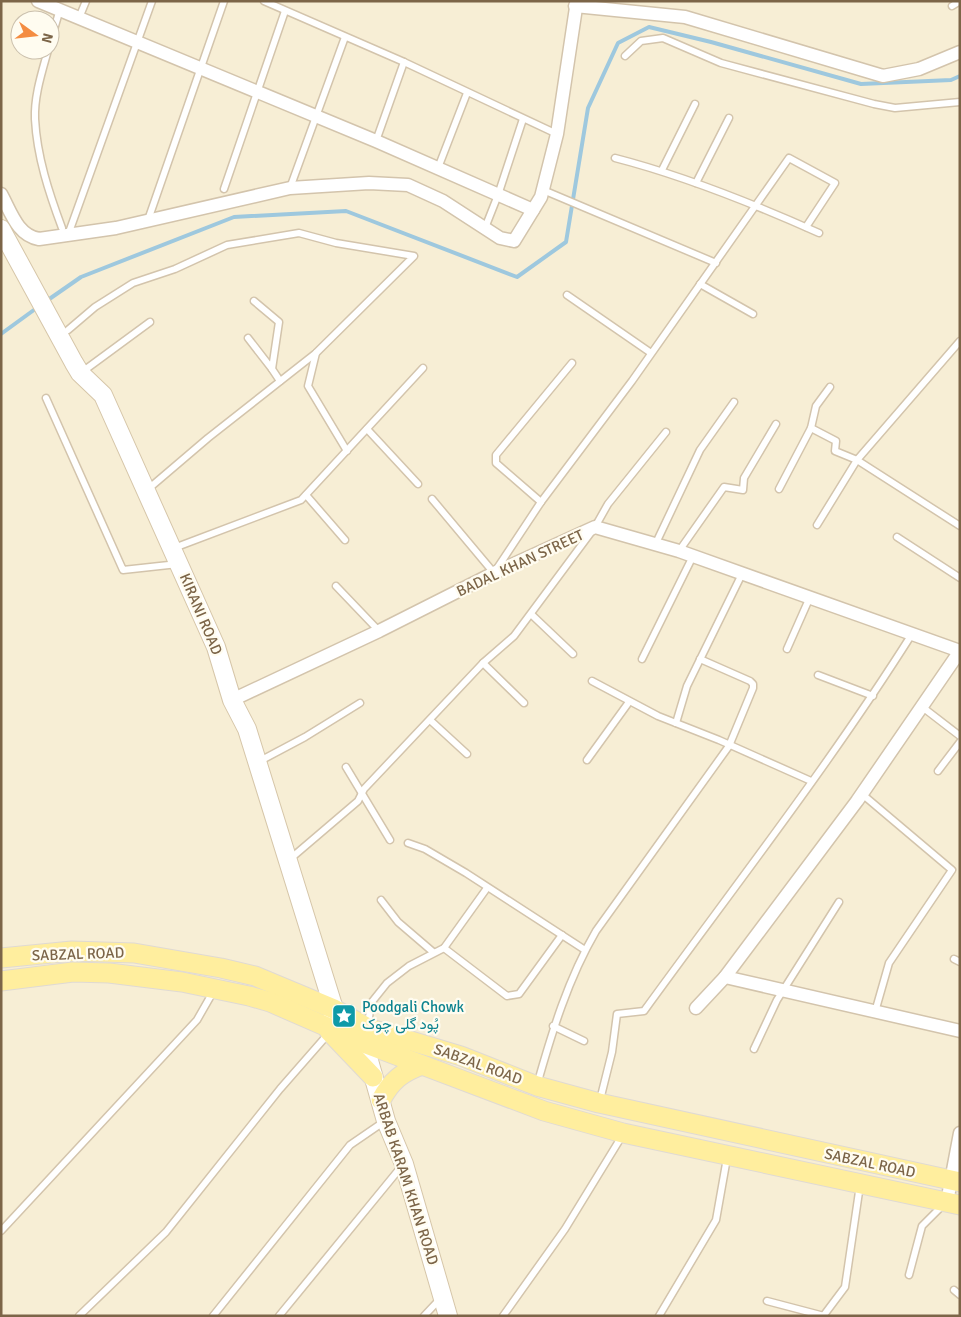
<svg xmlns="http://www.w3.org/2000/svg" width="961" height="1317" viewBox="0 0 961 1317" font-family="Signika,Vazirmatn,sans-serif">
<rect width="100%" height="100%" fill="#fefae8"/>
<!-- residential -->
<path fill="#f7eed5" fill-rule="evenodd" d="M1,1H960V1316H1ZM20,20H50V50H20Z"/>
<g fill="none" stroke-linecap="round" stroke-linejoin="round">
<!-- stream -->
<g stroke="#9ec8de" stroke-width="4">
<path d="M45,302L81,277L234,217L346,211L517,277L566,242L588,108L618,43L649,27L711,42L861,84L951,80L960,76"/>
<path d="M1,334L38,307"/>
</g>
<defs>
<g id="service">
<path d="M264,1L404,62L557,134"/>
<path d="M952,6L960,1"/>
<path d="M79,18L86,1"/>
<path d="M50,43L60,9"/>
<path d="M48,50C42,72 34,96 35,119C37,157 49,193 62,228"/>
<path d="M625,56L641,41L663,38L721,63L874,104L895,108L960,102"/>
<path d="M376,141L404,62"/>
<path d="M615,158C685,176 752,203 819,233"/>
<path d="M438,168L467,93"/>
<path d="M662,170L695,104"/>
<path d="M696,183L729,118"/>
<path d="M290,188L345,37"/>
<path d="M224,189L285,11"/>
<path d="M543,190L716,263"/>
<path d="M148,220L224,1"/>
<path d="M485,228L498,195L523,119"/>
<path d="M68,235L152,1"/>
<path d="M700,284L753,314"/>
<path d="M567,295L651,353"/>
<path d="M254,301L279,322L272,369L280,381"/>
<path d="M68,330L95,307L133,283L175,269L227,245L299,233L336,243L414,256L316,353L208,438L147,490"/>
<path d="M248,338L272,369"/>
<path d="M316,353L308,386L347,451"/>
<path d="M82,372L150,322"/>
<path d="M46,398L123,570L178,564"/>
<path d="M811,428L836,441L835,451L857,460L960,526"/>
<path d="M367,429L418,484"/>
<path d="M779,489L811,428L816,406L830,387"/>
<path d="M306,495L345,540"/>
<path d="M432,499L494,573L541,502L632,381L789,158L835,183L806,227"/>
<path d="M541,502L496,463V455L572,363"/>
<path d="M817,525L857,460L960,341"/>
<path d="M897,537L960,578"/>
<path d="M656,543L700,450L734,402"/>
<path d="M174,548L301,500L423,368"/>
<path d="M679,551L724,487L743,490L744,478L776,424"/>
<path d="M336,586L379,631"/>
<path d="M532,615L573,654"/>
<path d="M787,649L810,597"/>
<path d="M642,659L693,556"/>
<path d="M483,663L524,703"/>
<path d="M818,675L873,696"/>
<path d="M592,681L658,716L719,740L811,781"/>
<path d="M921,706L960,736"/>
<path d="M430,720L467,754"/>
<path d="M676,723L687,686L742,574"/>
<path d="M587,760L629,702"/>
<path d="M258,762L305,737L360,703"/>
<path d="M346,767L390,840"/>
<path d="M938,771L960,742"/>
<path d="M862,794L952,870L889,963L875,1012"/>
<path d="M408,843L425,849L466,873L585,950"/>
<path d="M290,859L358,801L364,789L483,663L514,636L595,527L608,504L666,432"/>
<path d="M381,900L398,922L433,952"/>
<path d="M444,948L507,996L519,994L562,935"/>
<path d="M954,959L960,962"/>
<path d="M368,1025L371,1003L387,983L409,966L444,948L487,888"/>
<path d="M553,1026L584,1041"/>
<path d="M754,1049L777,1000L839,902"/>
<path d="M537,1085C552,1032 568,979 596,931L729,746L753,688V684L750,681L700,659"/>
<path d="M600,1100L612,1052L617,1014L644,1011C734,887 830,764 912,634"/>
<path d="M1,1231L197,1020L213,992"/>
<path d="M909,1275L922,1226L944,1204"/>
<path d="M954,1290L960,1295"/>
<path d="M767,1301L824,1316"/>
<path d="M824,1315L845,1287L860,1185"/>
<path d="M79,1316L166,1232L280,1089L329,1033"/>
<path d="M213,1316L350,1145L385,1121"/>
<path d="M279,1316L401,1167"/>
<path d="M424,1316L440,1299"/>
<path d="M503,1316L565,1229L622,1136"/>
<path d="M659,1316L716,1220L727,1158"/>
</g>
<g id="minor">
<path d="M38,1L376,141L533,210"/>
<path d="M575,6L685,17L883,76L919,69L960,52"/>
<path d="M1,194C11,212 17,235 39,239L116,228L290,188L369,183L408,185L443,201L500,238L514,241L541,197L557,134L577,1"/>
<path d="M232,700L379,631L494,573L595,527L679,551L960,651"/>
<path d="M725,977L960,1031"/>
<path d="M696,1008L725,977L857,801L960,651"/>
<path d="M947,1202L960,1133"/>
</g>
<g id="secondary">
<path d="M1,229L74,363L80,373L103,395L216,647L232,700L247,729L334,1009L332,1019"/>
<path d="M364,1043L386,1121L404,1164L448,1316"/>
</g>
<g id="primary">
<path d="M1,958L72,951L134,953L221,968L255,976L334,1009L368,1028L461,1056L537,1086L599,1103L960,1182"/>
<path d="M1,981L73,972L109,973L182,982L249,996L270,1002L364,1043L544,1111L623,1133L960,1205"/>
<path d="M329,1031L373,1077"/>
<path d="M381,1100C391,1081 402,1072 422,1065"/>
</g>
</defs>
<!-- service casing -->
<use href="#service" stroke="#d3c4ac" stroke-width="9"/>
<!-- minor casing -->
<use href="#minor" stroke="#d3c4ac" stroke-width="15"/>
<!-- secondary casing -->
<use href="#secondary" stroke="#d6c6a9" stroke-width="20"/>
<!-- primary casing -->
<use href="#primary" stroke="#e0dad3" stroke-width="21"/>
<!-- service -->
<use href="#service" stroke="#fff" stroke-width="6"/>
<!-- minor -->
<use href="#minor" stroke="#fff" stroke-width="12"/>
<!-- secondary -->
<use href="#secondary" stroke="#fff" stroke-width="18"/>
<!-- primary -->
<use href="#primary" stroke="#ffee9e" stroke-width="19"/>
</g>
<!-- icons -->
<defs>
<symbol id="sight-square" viewBox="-11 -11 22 22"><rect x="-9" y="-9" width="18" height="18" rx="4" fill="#0f9aa8" stroke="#fffcf0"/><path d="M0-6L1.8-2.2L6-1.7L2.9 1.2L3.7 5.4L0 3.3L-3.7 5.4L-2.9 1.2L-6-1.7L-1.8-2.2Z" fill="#fff"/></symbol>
</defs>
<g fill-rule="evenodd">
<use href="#sight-square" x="330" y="1002" width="28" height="28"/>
</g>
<g text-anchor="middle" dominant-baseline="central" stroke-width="4.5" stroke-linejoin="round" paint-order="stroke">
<!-- street labels -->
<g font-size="15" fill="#7c6548" stroke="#fffcf0">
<text transform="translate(520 563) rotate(-25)">BADAL KHAN STREET</text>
<text transform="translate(201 614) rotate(67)">KIRANI ROAD</text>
<text transform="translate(78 954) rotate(-2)">SABZAL ROAD</text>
<text transform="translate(478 1064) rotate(20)">SABZAL ROAD</text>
<text transform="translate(870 1163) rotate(12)">SABZAL ROAD</text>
<text transform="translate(406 1179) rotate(72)">ARBAB KARAM KHAN ROAD</text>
</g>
<!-- culture labels -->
<g font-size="15" fill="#0d838f" stroke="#fffcf0" text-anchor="start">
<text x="362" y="1007">Poodgali Chowk<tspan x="362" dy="17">پُود گلی چوک</tspan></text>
</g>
</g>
<!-- border -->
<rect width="961" height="1317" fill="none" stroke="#7c6548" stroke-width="5"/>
<!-- north arrow -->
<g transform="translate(35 35) rotate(105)"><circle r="24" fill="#fffcf0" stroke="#cbc0ad"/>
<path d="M0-4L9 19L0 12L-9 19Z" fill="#f48c41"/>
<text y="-8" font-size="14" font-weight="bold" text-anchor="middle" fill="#7c6548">N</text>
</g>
</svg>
